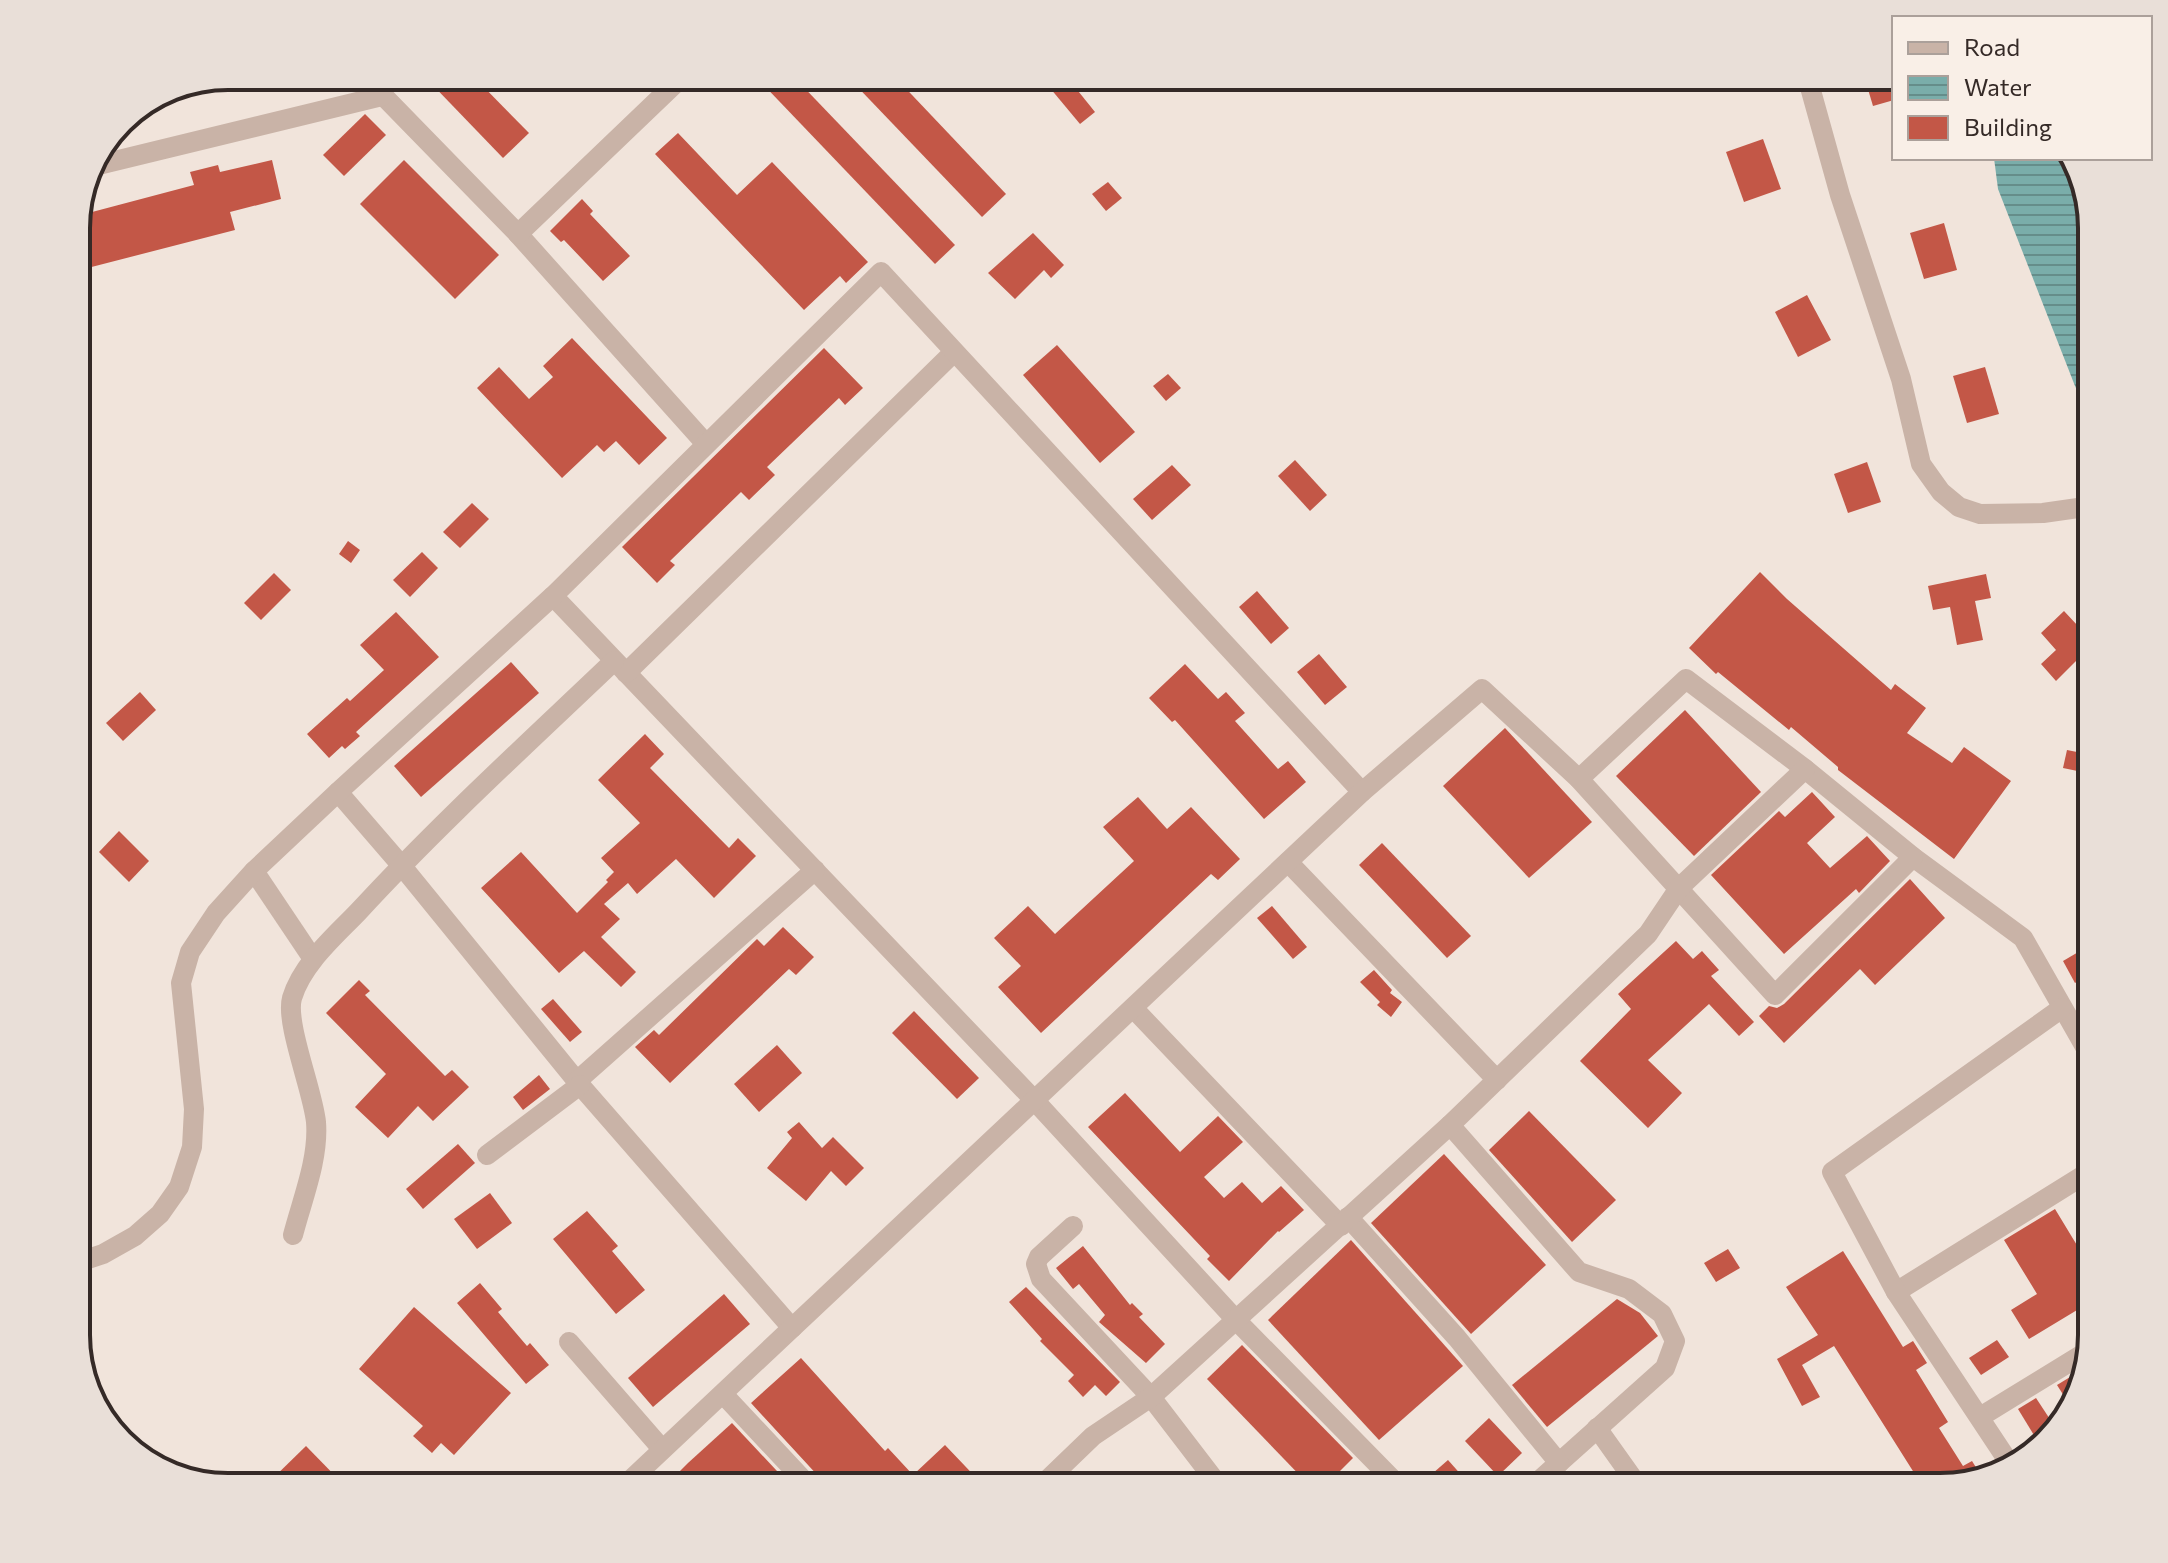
<svg xmlns="http://www.w3.org/2000/svg" width="2168" height="1563" viewBox="0 0 2168 1563" font-family="Commissioner,sans-serif">
<defs>
<pattern id="water-rules" width="6" height="5" patternUnits="userSpaceOnUse" patternTransform="scale(2)"><rect width="6" height="5" fill="#7aadaa"/><path d="M0 2.5h6" fill="none" stroke="#658d8a"/></pattern>
</defs>
<rect width="100%" height="100%" fill="#f1e4db"/>
<!-- water -->
<path fill="url(#water-rules)" d="M1994,158H2074L2076,161L2092,228V422L2075,386L1998,189Z"/>
<!-- building -->
<g fill="#c35747">
<path d="M424,76H473L529,133L503,158Z"/>
<path d="M755,76H793L955,245L935,264Z"/>
<path d="M847,76H894L1006,194L982,217Z"/>
<path d="M1066,76L1095,112L1080,124L1050,88Z"/>
<path d="M1864,76H1894V100L1873,106Z"/>
<path d="M365,114L386,135L344,176L323,155Z"/>
<path d="M678,133L737,195L772,162L868,262L846,283L840,276L804,310L655,154Z"/>
<path d="M1763,139L1781,189L1744,202L1726,152Z"/>
<path d="M272,160L281,199L230,212L235,230L76,271L77,216L194,185L190,172L218,165L220,172Z"/>
<path d="M404,160L499,255L455,299L360,204Z"/>
<path d="M1108,182L1122,198L1106,211L1092,194Z"/>
<path d="M582,199L593,211L590,214L630,256L603,281L564,240L561,242L550,231Z"/>
<path d="M1944,223L1957,270L1924,279L1910,233Z"/>
<path d="M1033,233L1064,265L1051,278L1044,270L1015,299L988,273Z"/>
<path d="M1807,295L1831,340L1798,357L1775,312Z"/>
<path d="M572,338L667,438L639,465L616,441L604,452L597,445L562,478L477,388L499,367L529,399L553,377L543,366Z"/>
<path d="M1057,345L1135,432L1100,463L1023,375Z"/>
<path d="M824,348L863,388L845,405L839,398L767,467L775,475L749,500L741,492L670,561L675,565L657,583L622,547Z"/>
<path d="M1985,367L1999,414L1967,423L1953,376Z"/>
<path d="M1168,374L1181,388L1166,401L1153,386Z"/>
<path d="M1295,460L1327,495L1310,511L1278,476Z"/>
<path d="M1867,462L1881,502L1848,513L1834,474Z"/>
<path d="M1172,465L1191,485L1152,520L1133,499Z"/>
<path d="M472,503L489,519L460,548L443,532Z"/>
<path d="M348,541L360,550L351,563L339,554Z"/>
<path d="M422,552L438,568L410,597L393,580Z"/>
<path d="M1760,572L1787,599L1891,690L1895,684L1926,708L1907,733L1952,763L1964,747L2011,781L1954,859L1838,770V767L1791,727L1789,730L1718,672L1716,674L1689,648Z"/>
<path d="M274,573L291,590L261,620L244,603Z"/>
<path d="M1986,574L1991,598L1975,601L1983,640L1957,645L1950,607L1933,610L1928,586Z"/>
<path d="M1257,591L1289,628L1271,644L1239,607Z"/>
<path d="M2064,611L2092,641V645L2056,681L2041,664L2056,650L2041,633Z"/>
<path d="M396,612L439,657L356,732L360,736L345,749L342,746L329,758L307,734L347,698L350,701L384,670L360,645Z"/>
<path d="M1319,654L1347,687L1325,705L1297,672Z"/>
<path d="M511,662L539,693L421,797L394,766Z"/>
<path d="M1185,664L1218,699L1226,692L1245,713L1235,721L1278,769L1288,761L1306,782L1264,819L1175,720L1172,722L1149,698Z"/>
<path d="M140,692L156,710L123,741L106,723Z"/>
<path d="M1685,710L1761,792L1694,856L1616,776Z"/>
<path d="M1505,728L1592,822L1529,878L1443,786Z"/>
<path d="M645,734L664,754L650,768L729,848L738,838L756,856L714,898L676,859L637,894L628,883L604,904L620,919L601,937L636,972L621,987L584,951L559,973L481,888L521,852L577,913L608,882L606,880L614,872L601,858L640,823L598,780Z"/>
<path d="M2067,750L2092,755V774L2063,768Z"/>
<path d="M1812,792L1835,817L1807,843L1830,868L1867,836L1890,861L1859,893L1856,889L1784,954L1711,875L1779,811L1785,817Z"/>
<path d="M1138,797L1167,829L1191,807L1240,859L1218,880L1211,874L1041,1033L998,987L1021,966L994,938L1028,906L1055,934L1134,861L1103,827Z"/>
<path d="M119,831L149,861L129,882L99,852Z"/>
<path d="M1382,843L1471,936L1447,958L1359,865Z"/>
<path d="M1910,879L1945,918L1875,985L1860,969L1784,1043L1759,1016L1769,1006L1777,1008L1784,1004Z"/>
<path d="M1272,906L1307,947L1293,959L1257,918Z"/>
<path d="M783,927L814,957L796,975L789,969L670,1083L635,1047L654,1030L659,1035L757,939L764,946Z"/>
<path d="M1676,941L1693,959L1702,951L1719,970L1711,976L1754,1022L1739,1036L1709,1004L1648,1060L1682,1093L1648,1128L1580,1061L1631,1009L1618,994Z"/>
<path d="M2092,944V972L2075,983L2063,961Z"/>
<path d="M1374,970L1392,990L1390,993L1402,1002L1391,1017L1377,1005L1380,1002L1360,982Z"/>
<path d="M359,980L370,991L365,995L445,1076L452,1070L469,1087L433,1121L418,1106L388,1138L355,1107L386,1074L326,1013Z"/>
<path d="M553,999L582,1032L570,1042L541,1009Z"/>
<path d="M914,1011L979,1078L957,1099L892,1033Z"/>
<path d="M777,1045L802,1073L759,1112L734,1084Z"/>
<path d="M539,1075L550,1089L523,1110L513,1097Z"/>
<path d="M1125,1093L1180,1152L1218,1116L1243,1142L1204,1177L1224,1198L1242,1182L1262,1203L1281,1186L1304,1210L1279,1232L1278,1231L1229,1281L1207,1259L1210,1256L1088,1127Z"/>
<path d="M1529,1111L1616,1200L1572,1242L1489,1150Z"/>
<path d="M799,1122L822,1148L833,1137L864,1168L846,1186L831,1171L806,1201L767,1168L792,1138L787,1132Z"/>
<path d="M458,1144L475,1163L423,1209L406,1189Z"/>
<path d="M1444,1154L1546,1265L1471,1334L1371,1223Z"/>
<path d="M490,1193L512,1223L477,1249L454,1219Z"/>
<path d="M2055,1209L2092,1270V1301L2029,1339L2011,1310L2037,1294L2004,1240Z"/>
<path d="M587,1211L618,1246L612,1251L645,1290L616,1314L553,1239Z"/>
<path d="M1351,1240L1463,1366L1379,1440L1268,1320Z"/>
<path d="M1083,1246L1130,1305L1132,1303L1143,1314L1139,1317L1165,1344L1146,1363L1099,1322L1105,1315L1079,1284L1073,1289L1056,1268Z"/>
<path d="M1728,1249L1740,1268L1716,1282L1704,1263Z"/>
<path d="M1843,1251L1903,1347L1913,1341L1927,1363L1916,1370L1948,1422L1939,1428L1963,1466L1972,1461L1982,1477L1940,1487H1923L1834,1346L1802,1365L1820,1397L1802,1406L1777,1359L1818,1335L1786,1287Z"/>
<path d="M480,1283L502,1309L498,1312L527,1346L530,1343L549,1365L526,1384L457,1303Z"/>
<path d="M1026,1287L1120,1382L1106,1396L1095,1385L1083,1397L1068,1381L1074,1375L1040,1341L1042,1339L1009,1302Z"/>
<path d="M724,1294L750,1324L653,1407L628,1378Z"/>
<path d="M1617,1299L1640,1313L1658,1336L1547,1427L1512,1385Z"/>
<path d="M414,1307L511,1393L454,1455L441,1443L432,1453L413,1436L423,1426L359,1369Z"/>
<path d="M1997,1340L2009,1357L1981,1375L1969,1358Z"/>
<path d="M1242,1345L1353,1458L1324,1487H1311L1207,1379Z"/>
<path d="M801,1358L885,1451L888,1448L913,1475L945,1445L985,1487H823L820,1478L751,1403Z"/>
<path d="M2080,1371L2069,1404L2057,1385Z"/>
<path d="M2036,1398L2057,1430L2040,1445L2018,1409Z"/>
<path d="M1489,1418L1522,1453L1498,1476L1465,1441Z"/>
<path d="M732,1423L792,1487H664L688,1463Z"/>
<path d="M306,1446L346,1487H264Z"/>
<path d="M1448,1460L1472,1487H1417Z"/>
</g>
<g fill="none" stroke-linecap="round" stroke-linejoin="round">
<!-- minor -->
<g stroke="#c9b3a7" stroke-width="20">
<path d="M364,76L518,234L706,444"/>
<path d="M1808,80L1840,195L1901,379L1921,464L1941,492L1959,507L1980,514L2043,513L2092,506"/>
<path d="M90,167L382,96"/>
<path d="M518,234L683,76"/>
<path d="M553,596L1035,1101L1236,1320L1400,1487"/>
<path d="M626,673L953,353"/>
<path d="M1579,779L1686,679L1805,769L1913,857L2023,938L2092,1059"/>
<path d="M338,792L401,865L580,1085L792,1328"/>
<path d="M1288,862L1497,1080"/>
<path d="M254,871L313,959"/>
<path d="M1134,1009L1341,1226"/>
<path d="M577,1081L815,870"/>
<path d="M1450,1125L1579,1272L1629,1289L1662,1314L1675,1341L1665,1368L1532,1487"/>
<path d="M487,1155L580,1085"/>
<path d="M1348,1217L1457,1338L1559,1463"/>
<path d="M1073,1226L1039,1257L1036,1264L1041,1279L1151,1397L1220,1487"/>
<path d="M293,1235C302,1200 319,1159 316,1122C313,1091 285,1023 292,998C302,964 335,936 358,912C439,824 528,743 614,661"/>
<path d="M76,1263L103,1254L135,1236L160,1214L179,1187L192,1147L194,1109L181,983L190,952L216,913L254,871L338,792L553,596L881,272L1362,792"/>
<path d="M1896,1292L2092,1170"/>
<path d="M569,1342L662,1449"/>
<path d="M723,1394L810,1487"/>
<path d="M1980,1417L2086,1352"/>
<path d="M1597,1428L1639,1487"/>
<path d="M2012,1467L1896,1292L1832,1172L2062,1008"/>
<path d="M623,1487L1362,792L1482,689L1579,779L1775,995L1913,857"/>
<path d="M1040,1487L1093,1436L1151,1397L1450,1125L1648,934L1679,888L1805,769"/>
</g>
</g>
<!-- crop -->
<path d="M0 0H2168V1563H0ZM228 90H1940A138 138 0 0 1 2078 228V1335A138 138 0 0 1 1940 1473H228A138 138 0 0 1 90 1335V228A138 138 0 0 1 228 90Z" fill="#e9dfd8" fill-rule="evenodd"/>
<path fill="none" stroke="#352a27" stroke-width="4" d="M228 90H1940A138 138 0 0 1 2078 228V1335A138 138 0 0 1 1940 1473H228A138 138 0 0 1 90 1335V228A138 138 0 0 1 228 90Z"/>
<!-- legend -->
<rect x="1892" y="16" width="260" height="144" fill="#f9efe7" stroke="#aba09a" stroke-width="2"/>
<rect x="1908" y="42" width="40" height="12" fill="#c9b3a7" stroke="#aba09a" stroke-width="2"/>
<text x="1964" y="56" font-size="24" fill="#352a27">Road</text>
<rect x="1908" y="76" width="40" height="24" fill="url(#water-rules)" stroke="#aba09a" stroke-width="2"/>
<text x="1964" y="96" font-size="24" fill="#352a27">Water</text>
<rect x="1908" y="116" width="40" height="24" fill="#c35747" stroke="#aba09a" stroke-width="2"/>
<text x="1964" y="136" font-size="24" fill="#352a27">Building</text>
</svg>
